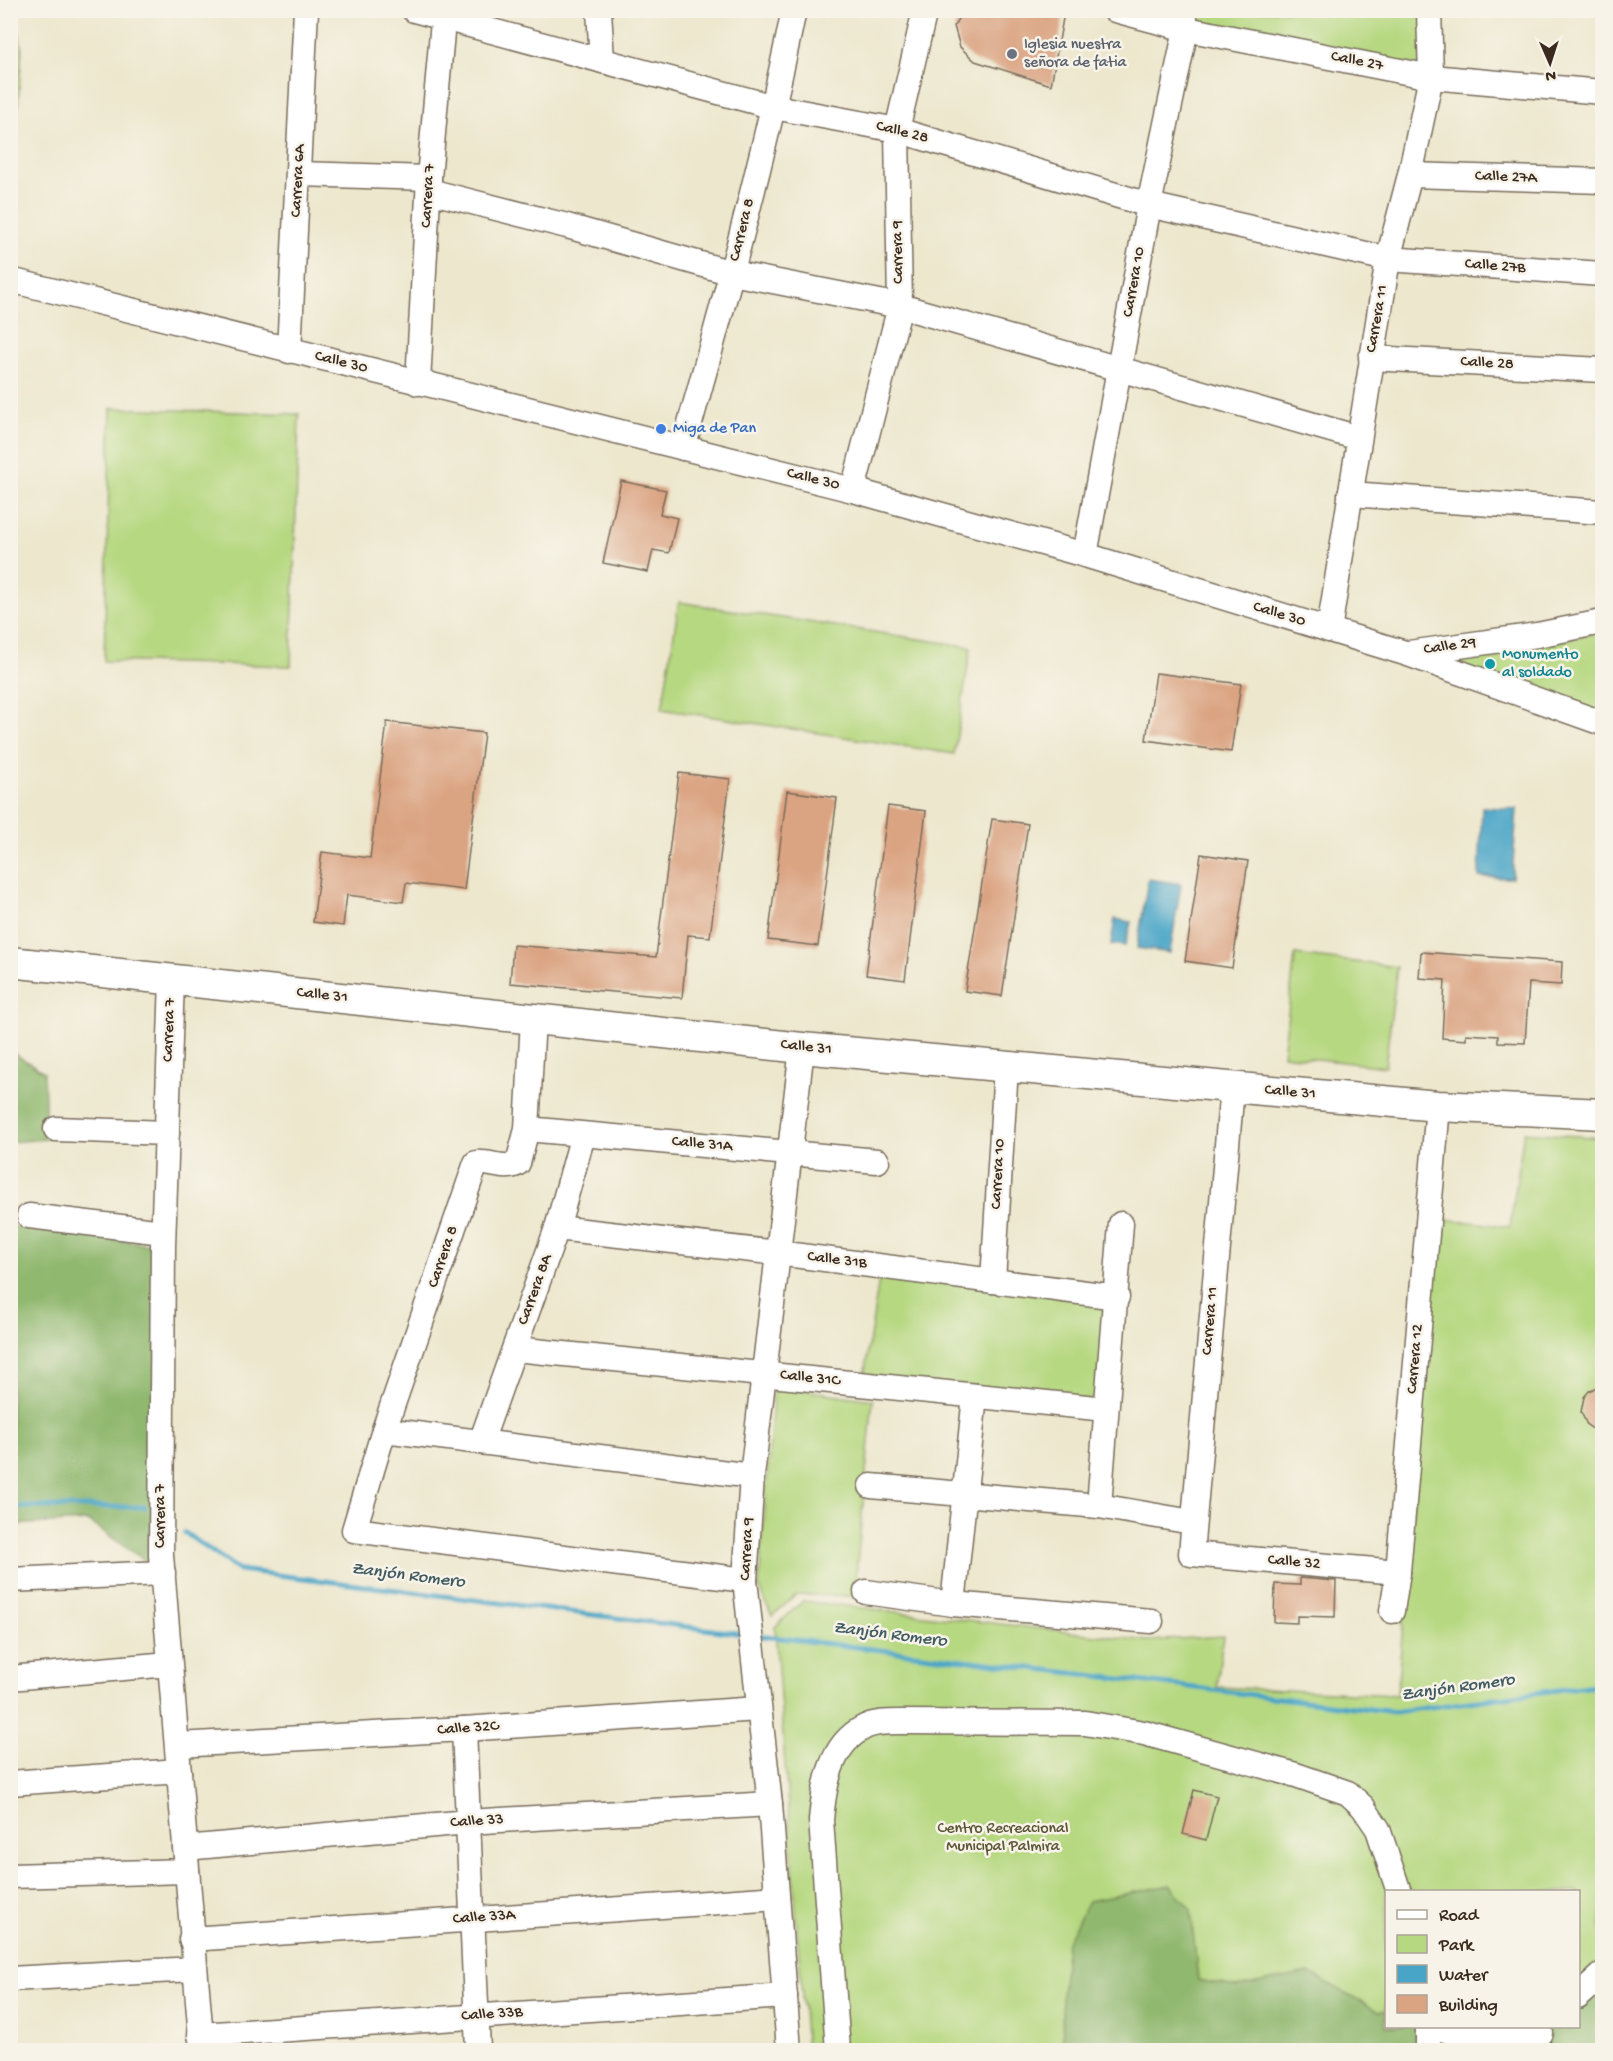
<svg xmlns="http://www.w3.org/2000/svg" width="1613" height="2061" viewBox="0 0 1613 2061" font-family="'Gochi Hand',sans-serif">
<rect width="100%" height="100%" fill="#f7f3e8"/>
<filter id="ink" filterUnits="userSpaceOnUse"><feTurbulence type="fractalNoise" baseFrequency=".0167" numOctaves="2"/><feDisplacementMap in="SourceGraphic" scale="12" xChannelSelector="R" yChannelSelector="G"/><feConvolveMatrix kernelMatrix="1 2 1 2 8 2 1 2 1" color-interpolation-filters="sRGB"/></filter>
<filter id="wash" filterUnits="userSpaceOnUse"><feTurbulence type="fractalNoise" baseFrequency=".008" numOctaves="4" result="noise"/><feDisplacementMap in="SourceGraphic" scale="24" xChannelSelector="R" yChannelSelector="G"/><feGaussianBlur stdDeviation="1.35" result="paint"/><feColorMatrix in="noise" values="0 0 0 0 0 0 0 0 0 0 0 0 0 0 0 0 0 1.4 0 .05"/><feComposite in="paint" operator="in"/></filter>
<g filter="url(#wash)">
<rect width="100%" height="100%" fill="#ede7cd"/>
<!-- green -->
<g fill="#b6d880" stroke="#78814f" stroke-width="1.5" fill-rule="evenodd">
<path d="M14,10L22,48L17,115L11,116L10,11Z"/>
<path d="M1184,11H1428L1431,77L1186,29Z"/>
<path d="M111,408L299,414L291,666L104,661Z"/>
<path d="M679,602L971,647L954,754L662,709Z"/>
<path d="M1602,632V723L1431,663Z"/>
<path d="M1295,955L1397,967L1385,1067L1283,1055Z"/>
<path d="M1524,1132L1602,1138V2050H806L775,1627L803,1601L1148,1641L1223,1636L1217,1687L1397,1695L1437,1218L1510,1227ZM1386,1892H1578V2026H1386Z"/>
<path d="M880,1273L1107,1303L1097,1401L864,1377Z"/>
<path d="M774,1386L873,1400L854,1596L796,1595L772,1616L759,1587Z"/>
</g>
<!-- forest -->
<g fill="#90b86e" stroke="#667146" stroke-width="1.5">
<path d="M10,1041L13,1053L44,1072L46,1139L11,1142Z"/>
<path d="M11,1226L163,1246V1573L88,1521L11,1525Z"/>
<path d="M1170,1885L1191,1910L1198,1980L1236,1987L1309,1973L1379,2011H1386V2026H1578L1579,1977L1602,1972V2050H1063L1062,1996L1067,1941L1089,1901Z"/>
</g>
<!-- water -->
<g fill="#48a5c7" stroke="#426872" stroke-width="1.5">
<path d="M1482,807L1517,809L1512,878L1479,877Z"/>
<path d="M1148,879L1181,884L1170,953L1137,948Z"/>
<path d="M1115,919L1131,922L1125,946L1111,944Z"/>
</g>
<g fill="none" stroke-linecap="round" stroke-linejoin="round">
<!-- stream -->
<g stroke="#48a5c7" stroke-width="5">
<path d="M10,1507H145"/>
<path d="M185,1533L239,1570L744,1634"/>
<path d="M756,1635L1395,1712L1602,1684"/>
</g>
</g>
<g id="blocks">
<!-- building -->
<g fill="#daa381">
<path d="M963,10H1056L1064,13L1051,85L975,61L960,47L954,26Z"/>
<path d="M621,481L666,490L660,514L677,518L669,553L653,550L648,572L603,563Z"/>
<path d="M1156,673L1241,684L1231,752L1146,740Z"/>
<path d="M387,722L484,733L464,890L406,883L403,902L347,895L343,926L313,922L322,852L370,858Z"/>
<path d="M679,773L730,779L710,937L688,935L682,998L510,983L513,945L656,957Z"/>
<path d="M787,791L837,798L818,946L768,940Z"/>
<path d="M888,806L926,811L905,980L866,975Z"/>
<path d="M992,819L1028,824L1002,996L965,991Z"/>
<path d="M1201,854L1248,861L1232,968L1185,961Z"/>
<path d="M1421,952L1562,962L1561,985L1529,983L1525,1043L1498,1042V1036L1466,1034V1040L1442,1038L1445,980L1419,978Z"/>
<path d="M1602,1384V1435L1587,1425L1581,1412L1584,1397L1589,1391Z"/>
<path d="M1300,1578L1336,1581L1335,1617L1297,1616V1623L1274,1622L1275,1584L1300,1585Z"/>
<path d="M1194,1790L1217,1796L1206,1840L1183,1834Z"/>
</g>
</g>
</g>
<g filter="url(#ink)">
<use href="#blocks" fill-opacity="0" stroke="#796c5b" stroke-width="1.5"/>
<g fill="none" stroke-linecap="round" stroke-linejoin="round">
<defs>
<g id="minor">
<path d="M414,10L774,107L897,130L1149,205L1388,259L1602,274"/>
<path d="M599,10L602,61"/>
<path d="M1115,10L1186,29L1431,77L1602,92"/>
<path d="M299,174L429,178"/>
<path d="M1410,175L1602,181"/>
<path d="M429,191L567,226L732,273L900,306L1359,438"/>
<path d="M10,280L853,490L1085,555L1405,653L1602,723"/>
<path d="M289,351L306,10"/>
<path d="M1371,358L1602,370"/>
<path d="M418,383L429,178L444,10"/>
<path d="M683,448C724,303 764,158 794,10"/>
<path d="M853,490L900,306L897,130L925,10"/>
<path d="M1350,494L1602,512"/>
<path d="M1085,555L1149,205L1186,29L1184,10"/>
<path d="M1329,630L1388,259L1410,175L1431,77L1429,10"/>
<path d="M1409,653L1537,635L1602,622"/>
<path d="M172,979L163,1246L161,1555L202,2050"/>
<path d="M533,1019L527,1129L518,1163C507,1171 489,1161 476,1163L384,1430L354,1530L745,1580"/>
<path d="M1232,1088L1191,1554L1398,1572"/>
<path d="M56,1129L167,1133"/>
<path d="M527,1129L877,1161"/>
<path d="M29,1216L163,1232"/>
<path d="M557,1228L778,1253L1117,1297"/>
<path d="M993,1281L1006,1067"/>
<path d="M515,1349L1106,1409"/>
<path d="M384,1430L752,1476"/>
<path d="M481,1442L557,1228L583,1135"/>
<path d="M871,1486L1099,1506L1192,1522"/>
<path d="M1099,1506L1121,1224"/>
<path d="M10,1580L163,1573"/>
<path d="M866,1592L953,1604L1151,1621"/>
<path d="M953,1604L975,1396"/>
<path d="M1392,1611L1398,1572L1438,1106"/>
<path d="M10,1678L169,1664"/>
<path d="M464,1729L478,2050"/>
<path d="M178,1745L464,1729L758,1709"/>
<path d="M10,1783L179,1771"/>
<path d="M185,1848L468,1822L770,1804"/>
<path d="M10,1876L187,1871"/>
<path d="M191,1939L777,1898"/>
<path d="M10,1979L194,1969"/>
<path d="M1578,1997L1602,1975"/>
<path d="M1428,2026V2050"/>
<path d="M1431,2026C1473,2039 1498,2039 1541,2033"/>
<path d="M200,2035L785,1996"/>
<path d="M789,2050L770,1804L745,1580L752,1476L802,1048"/>
<path d="M838,2050L821,1820C824,1787 830,1745 863,1728C873,1722 889,1722 900,1722L1085,1723L1144,1733L1296,1775L1348,1793L1363,1807L1378,1829L1399,1892"/>
</g>
<path id="major" d="M10,962L802,1048L1438,1106L1602,1114"/>
</defs>
<!-- minor casing -->
<use href="#minor" stroke="#796c5b" stroke-width="27"/>
<!-- major casing -->
<use href="#major" stroke="#796c5b" stroke-width="33"/>
<!-- minor -->
<use href="#minor" stroke="#fff" stroke-width="24"/>
<!-- major -->
<use href="#major" stroke="#fff" stroke-width="30"/>
</g>
</g>
<!-- markers -->
<circle fill="#6b7280" stroke="#f7f3e8" stroke-width="2" cx="1012" cy="54" r="6"/>
<circle fill="#3f7fe0" stroke="#f7f3e8" stroke-width="2" cx="661" cy="429" r="6"/>
<circle fill="#0f9aa8" stroke="#f7f3e8" stroke-width="2" cx="1490" cy="664" r="6"/>
<g text-anchor="middle" dominant-baseline="central" stroke-width="5" stroke-linejoin="round" paint-order="stroke">
<!-- worship labels -->
<g font-size="16" fill="#5b616d" stroke="#f7f3e8" text-anchor="start">
<text x="1024" y="45">Iglesia nuestra<tspan x="1024" dy="18">señora de fatia</tspan></text>
</g>
<!-- street labels -->
<g font-size="16" fill="#3b2a1e" stroke="#f7f3e8">
<text transform="translate(1357 62) rotate(11)">Calle 27</text>
<text transform="translate(902 133) rotate(14)">Calle 28</text>
<text transform="translate(1506 178) rotate(2)">Calle 27A</text>
<text transform="translate(299 181) rotate(-87)">Carrera 6A</text>
<text transform="translate(429 196) rotate(-87)">Carrera 7</text>
<text transform="translate(743 230) rotate(-76)">Carrera 8</text>
<text transform="translate(899 252) rotate(-91)">Carrera 9</text>
<text transform="translate(1495 267) rotate(4)">Calle 27B</text>
<text transform="translate(1135 282) rotate(-80)">Carrera 10</text>
<text transform="translate(1378 319) rotate(-80)">Carrera 11</text>
<text transform="translate(341 363) rotate(14)">Calle 30</text>
<text transform="translate(1487 364) rotate(3)">Calle 28</text>
<text transform="translate(813 480) rotate(14)">Calle 30</text>
<text transform="translate(1279 615) rotate(17)">Calle 30</text>
<text transform="translate(1450 647) rotate(-8)">Calle 29</text>
<text transform="translate(322 996) rotate(6)">Calle 31</text>
<text transform="translate(170 1030) rotate(-88)">Carrera 7</text>
<text transform="translate(806 1048) rotate(6)">Calle 31</text>
<text transform="translate(1290 1093) rotate(5)">Calle 31</text>
<text transform="translate(702 1145) rotate(5)">Calle 31A</text>
<text transform="translate(999 1174) rotate(-87)">Carrera 10</text>
<text transform="translate(444 1257) rotate(-71)">Carrera 8</text>
<text transform="translate(837 1261) rotate(7)">Calle 31B</text>
<text transform="translate(536 1290) rotate(-70)">Carrera 8A</text>
<text transform="translate(1211 1321) rotate(-85)">Carrera 11</text>
<text transform="translate(1416 1359) rotate(-85)">Carrera 12</text>
<text transform="translate(810 1379) rotate(6)">Calle 31C</text>
<text transform="translate(161 1516) rotate(-90)">Carrera 7</text>
<text transform="translate(748 1549) rotate(-87)">Carrera 9</text>
<text transform="translate(1294 1563) rotate(5)">Calle 32</text>
<text transform="translate(468 1729) rotate(-4)">Calle 32C</text>
<text transform="translate(477 1822) rotate(-4)">Calle 33</text>
<text transform="translate(484 1918) rotate(-4)">Calle 33A</text>
<text transform="translate(492 2015) rotate(-4)">Calle 33B</text>
</g>
<!-- shop labels -->
<g font-size="16" fill="#366cbe" stroke="#f7f3e8" text-anchor="start">
<text x="673" y="429">Miga de Pan</text>
</g>
<!-- culture labels -->
<g font-size="16" fill="#0d838f" stroke="#f7f3e8" text-anchor="start">
<text x="1502" y="655">Monumento<tspan x="1502" dy="18">al soldado</tspan></text>
</g>
<!-- park labels -->
<g font-size="16" fill="#5a5636" stroke="#f7f3e8">
<text x="1003" y="1829">Centro Recreacional<tspan x="1003" dy="18">Municipal Palmira</tspan></text>
</g>
<!-- water labels -->
<g font-size="18" font-style="italic" fill="#405b62" stroke="#f7f3e8">
<text transform="translate(408 1576) rotate(7)">Zanjón Romero</text>
<text transform="translate(890 1635) rotate(7)">Zanjón Romero</text>
<text transform="translate(1458 1688) rotate(-8)">Zanjón Romero</text>
</g>
</g>
<!-- margin -->
<rect width="1613" height="2061" fill="none" stroke="#f7f3e8" stroke-width="36"/>
<!-- legend -->
<rect x="1385" y="1890" width="195" height="138" fill="#f7f3e8" stroke="#aca397" stroke-width="1.5"/>
<rect x="1397" y="1910" width="30" height="9" fill="#ffffff" stroke="#aca397" stroke-width="1.5"/>
<text x="1439" y="1920" font-size="18" fill="#3b2a1e">Road</text>
<rect x="1397" y="1935" width="30" height="18" fill="#b6d880" stroke="#aca397" stroke-width="1.5"/>
<text x="1439" y="1950" font-size="18" fill="#3b2a1e">Park</text>
<rect x="1397" y="1965" width="30" height="18" fill="#48a5c7" stroke="#aca397" stroke-width="1.5"/>
<text x="1439" y="1980" font-size="18" fill="#3b2a1e">Water</text>
<rect x="1397" y="1995" width="30" height="18" fill="#daa381" stroke="#aca397" stroke-width="1.5"/>
<text x="1439" y="2010" font-size="18" fill="#3b2a1e">Building</text>
<!-- north arrow -->
<g transform="translate(1550 63) rotate(177)" stroke="#f7f3e8" stroke-width="4.5" paint-order="stroke">
<path d="M0-4.5L10 22L0 15L-10 22Z" fill="#3b2a1e"/>
<text y="-9" font-size="16" font-weight="bold" text-anchor="middle" fill="#3b2a1e">N</text>
</g>
</svg>
